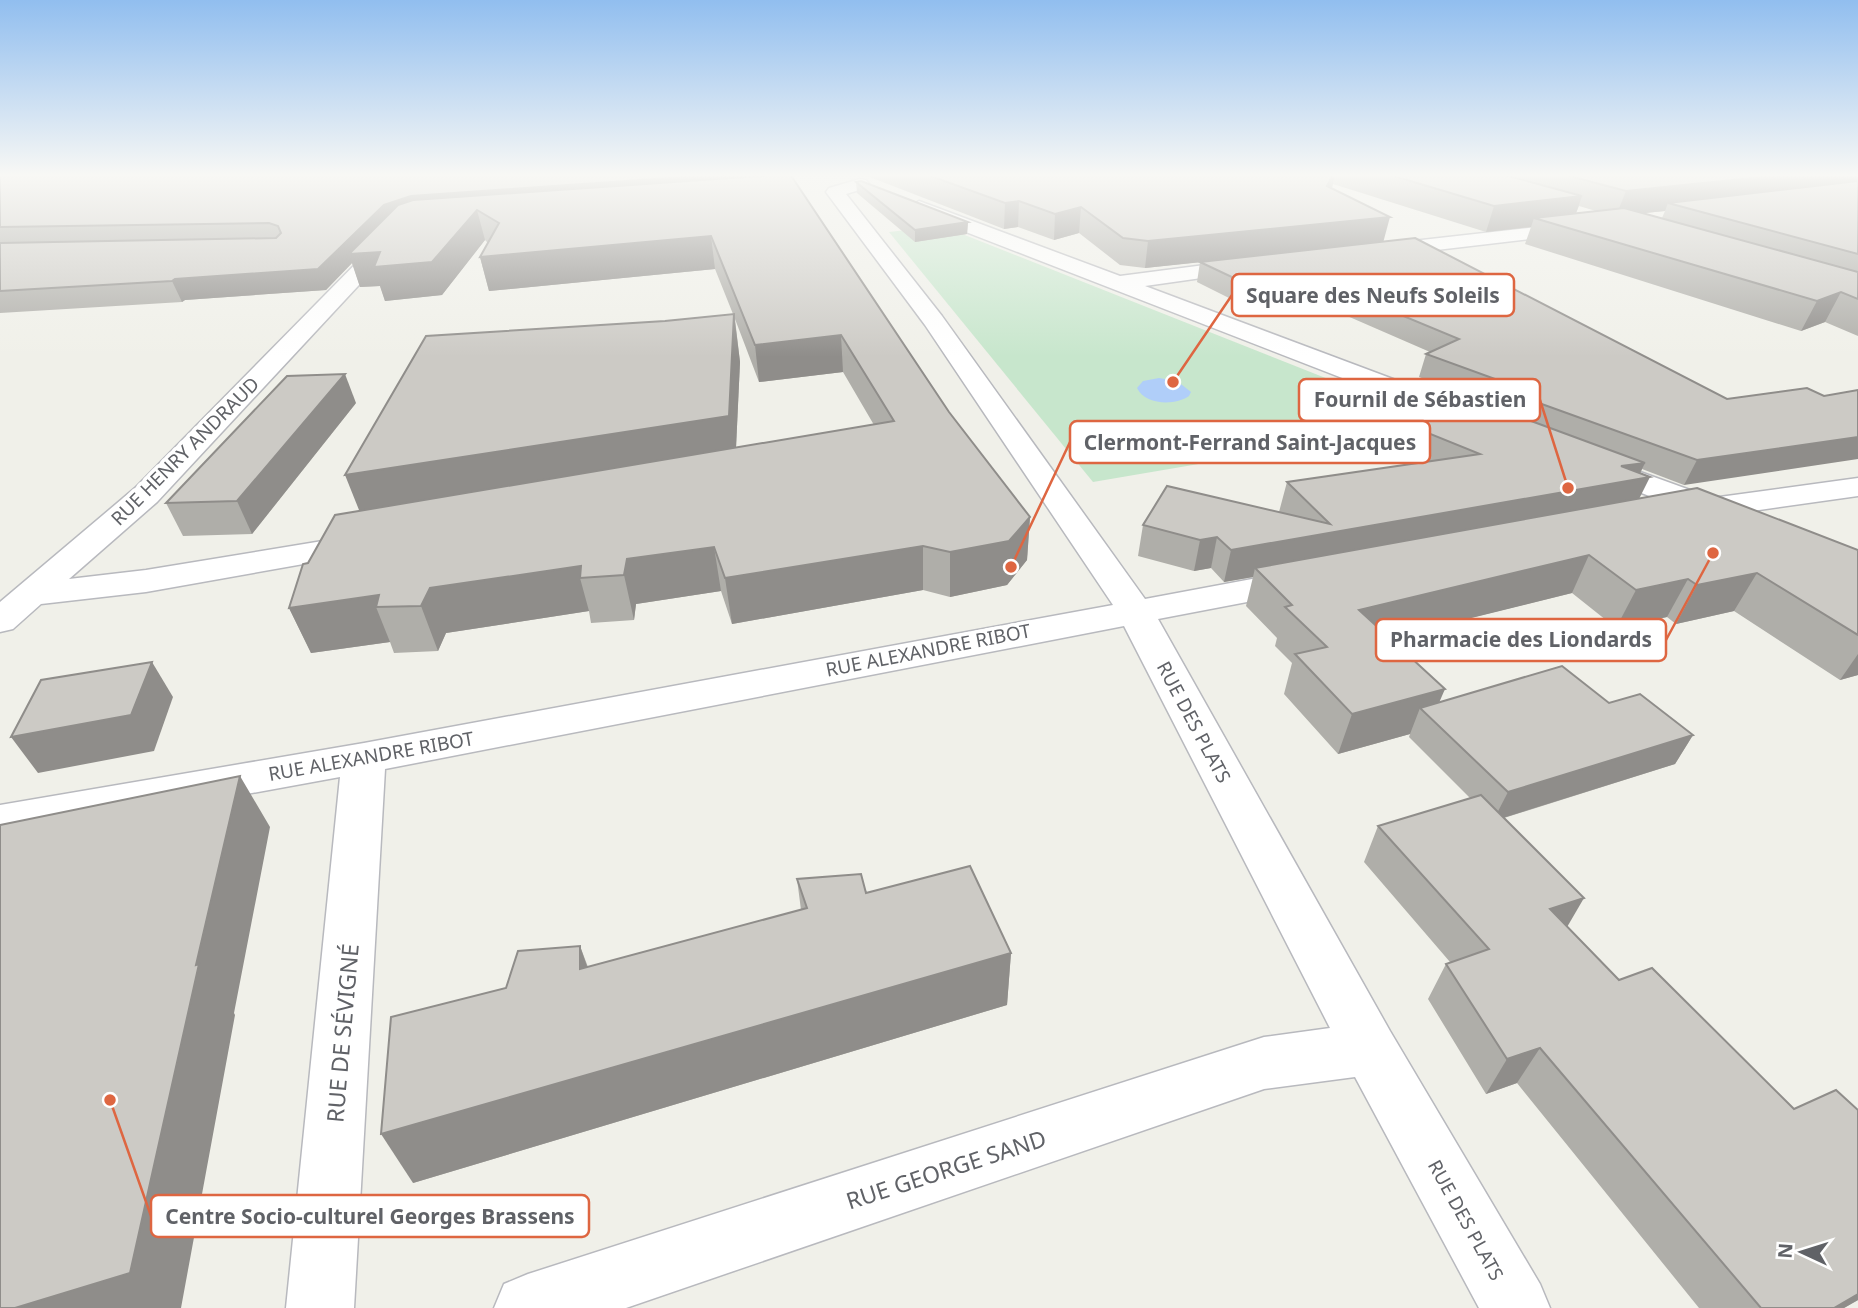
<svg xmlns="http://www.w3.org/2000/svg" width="1858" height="1308" viewBox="0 0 1858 1308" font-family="'Noto Sans',sans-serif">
<rect width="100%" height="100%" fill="#f0f0e9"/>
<!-- green -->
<path fill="#c7e6cc" d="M942,226L1414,413L1380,433L1093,482L889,232Z"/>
<!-- water -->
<path fill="#b0cef9" d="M1159,378L1177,381L1191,392L1189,396C1175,406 1145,405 1137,388L1143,381Z"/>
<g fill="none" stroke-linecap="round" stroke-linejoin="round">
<defs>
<g id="minor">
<path d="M860,179L866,180L869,184L866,188L846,194L942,316L1145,599L1300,570L1312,574L1318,581L1312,588L1300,592L1158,619L1390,1031L1540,1284L1550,1308H1479L1355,1077L1264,1089L626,1308H494L504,1284L528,1274L1264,1037L1330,1028L1124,626L385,769L354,1308H286L340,777L0,839V805L364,743L1113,605L925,325L826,192L829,188Z"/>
<path d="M919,201L1120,276L1251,259L1259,260L1262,265L1259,270L1251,271L1145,286L1481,412L1485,418L1481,424L1471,426L1461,424L912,211L910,207Z"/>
<path d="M1582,222L1592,228L1589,232L1377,257L1370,255L1367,251L1370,247L1377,245Z"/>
<path d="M391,233L398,235L401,239L398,243L157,502L69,579L146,570L365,534L377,537L382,544L377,551L146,592L41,604L13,629L0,632V602L135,488L384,235Z"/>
<path d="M1596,456L1712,498L1858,478V496L1731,514L1728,518C1716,521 1688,521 1676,518L1671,511L1675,506L1585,471L1581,465L1585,459Z"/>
</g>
</defs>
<!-- minor casing -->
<use href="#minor" stroke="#b8b9be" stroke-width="3"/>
<!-- minor -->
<use href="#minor" fill="#fff" fill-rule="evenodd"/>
</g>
<!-- wall -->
<g fill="#afaea9" fill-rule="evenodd">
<path d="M0,174H781L949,412L1030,517L1027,560L1007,585L950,597L923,590L732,624L721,591L636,604L634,620L591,623L589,611L446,633L438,651L394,653L390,642L311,653L289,608L308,563L359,511L665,321L733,314L715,269L489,291L480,257L488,243L485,240L442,295L385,301L380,286L360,287L352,263L326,290L185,300L182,302L0,313ZM735,319L759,382L843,372L874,425L736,448L740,362Z"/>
<path d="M862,174H1858V336L1825,322L1801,331L1525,244L1531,227L1486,232L1333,184L1332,188L1383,242L1727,399L1807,388L1684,485L1642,469L1640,474L1639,499L1858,550V675L1840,680L1734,611L1676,624L1667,617L1616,628L1572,593L1389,638L1439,702L1609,703L1693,735L1675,764L1504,818L1567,926L1858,1300L1844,1308H1699L1517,1083L1486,1094L1428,999L1446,964L1450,962L1364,862L1378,826L1470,798L1409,737L1410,734L1338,754L1284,694L1292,663L1275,646L1277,638L1246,606L1253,577L1224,582L1211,568L1194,571L1138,556L1143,525L1279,512L1287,482L1420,463L1358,436L1366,408L1494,407V405L1419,377L1426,354L1430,352L1338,312L1335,307L1310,295L1251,309L1197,282L1200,262L1145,268L1120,265L1079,233L1054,240L1018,227L1004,229ZM1579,206L1596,211L1576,213ZM1665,211L1662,218L1644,213Z"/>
<path d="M856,182L968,222L967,234L915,242L857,193Z"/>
<path d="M356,403L252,534L183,536L166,503Z"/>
<path d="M797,879L866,893L1011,953L1007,1005L413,1183L506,988L580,946L588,967L801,910Z"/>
</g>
<!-- shaded-wall -->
<g fill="#8f8d8a">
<path d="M725,174H781L782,188L477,210L485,240L442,295L385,301L380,286L360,287L352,263L326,290L185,300L182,302L172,281L175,279L411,196Z"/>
<path d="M1333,174H1335L1333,184L1322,211L1327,186Z"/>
<path d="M1789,174H1858V189L1668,203L1665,211L1616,216L1626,191Z"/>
<path d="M1582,196L1573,222L1534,218L1531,227L1486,232L1494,206Z"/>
<path d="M1019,201L1018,227L1004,229L1005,203Z"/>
<path d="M1081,207L1079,233L1054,240L1055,214Z"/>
<path d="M1390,217L1383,243L1145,268L1148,241Z"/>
<path d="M968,222L967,234L915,242V230Z"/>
<path d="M711,236L715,269L489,291L480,257Z"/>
<path d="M1314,275L1310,295L1251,309L1255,288Z"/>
<path d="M1841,292L1825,322L1801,331L1817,301Z"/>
<path d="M734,314L740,362L735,469L367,530L345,475Z"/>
<path d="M841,335L843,372L759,382L755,345Z"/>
<path d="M345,374L356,403L252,534L237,501Z"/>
<path d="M1858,437V459L1684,485L1697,460Z"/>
<path d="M1645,463L1637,479L1650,477L1635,507L1255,568L1253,577L1224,582L1231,550L1621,466Z"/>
<path d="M1030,517L1027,560L1007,585L950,597V552Z"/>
<path d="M1217,537L1211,568L1194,571L1200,540Z"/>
<path d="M923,546V590L732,624L725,578Z"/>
<path d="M714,547L721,591L636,604L634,620L624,575L627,559Z"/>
<path d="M1589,555L1572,593L1346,649L1359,610Z"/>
<path d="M581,566L580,578L589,611L446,633L438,651L421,606L430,588Z"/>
<path d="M1757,573L1734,611L1676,624L1697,585Z"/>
<path d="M1688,579L1667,617L1616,628L1636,590Z"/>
<path d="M379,595L376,607L390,642L311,653L289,608Z"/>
<path d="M1858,654V675L1840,680Z"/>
<path d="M152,662L173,697L154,751L38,773L11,737Z"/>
<path d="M1445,689L1432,719L1420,708L1410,734L1338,754L1352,714Z"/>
<path d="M1693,735L1675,764L1493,821L1508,792Z"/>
<path d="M240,776L270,827L234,1013L235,1015L181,1308H15L196,965Z"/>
<path d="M1584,898L1563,934L1550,909Z"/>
<path d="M580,946L598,998L580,969Z"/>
<path d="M1011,953L1007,1005L413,1183L381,1134Z"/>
<path d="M1540,1048L1517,1083L1486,1094L1507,1059Z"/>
<path d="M1858,1294V1300L1844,1308H1834Z"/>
</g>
<!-- building -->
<g fill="#cccac5" stroke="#8f8d8a" stroke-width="2">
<path d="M0,174H725L411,196L384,205L318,269L175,279L172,281L0,291V243L276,238L281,233L278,226L269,223L0,227Z"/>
<path d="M790,174L949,412L1030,517L1009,541L950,552L923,546L725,578L714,547L627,559L624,575L580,578L581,566L430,588L421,606L376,607L379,595L289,608L303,564L308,563L335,515L894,421L841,335L755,345L711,236L480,257L499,223L477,210L432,262L374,267L380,252L349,254L398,205L413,200Z"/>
<path d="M925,174H1333L1327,186L1390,217L1148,241L1123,238L1081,207L1055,214L1019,201L1005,203Z"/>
<path d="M1387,174H1501L1582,196L1494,206Z"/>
<path d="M1562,174H1789L1626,191Z"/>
<path d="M861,181L968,222L915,230L856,182Z"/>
<path d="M1858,181V254L1668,203Z"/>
<path d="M1624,208L1858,272V299L1841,292L1817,301L1534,218Z"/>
<path d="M1415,238L1727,399L1807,388L1824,396L1858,390V437L1697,460L1500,389L1517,387L1426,354L1459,339L1343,291L1341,286L1314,275L1255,288L1200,262Z"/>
<path d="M734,314L729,416L345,475L426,336L665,321Z"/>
<path d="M345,374L237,501L166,503L287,376Z"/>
<path d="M1455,393L1645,463L1621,466L1650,477L1231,550L1217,537L1200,540L1143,525L1167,486L1330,524L1287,482L1480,454L1366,408Z"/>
<path d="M1697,488L1858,550V635L1757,573L1697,585L1688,579L1636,590L1589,555L1359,610L1445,689L1352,714L1295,654L1327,647L1285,607L1292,605L1255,568Z"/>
<path d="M152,662L131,715L11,737L41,680Z"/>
<path d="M1562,666L1609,703L1640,694L1693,735L1508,792L1420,708Z"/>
<path d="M240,776L196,965L199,964L130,1273L15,1308H0V825Z"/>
<path d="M1481,795L1584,898L1550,909L1619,980L1652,968L1794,1109L1836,1090L1858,1110V1294L1834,1308H1761L1540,1048L1507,1059L1446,964L1489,949L1378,826Z"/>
<path d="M970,866L1011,953L381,1134L391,1017L506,988L518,951L580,946V969L807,908L797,879L861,874L866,893Z"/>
</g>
<!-- sky -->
<linearGradient id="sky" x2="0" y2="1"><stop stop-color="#91beef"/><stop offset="0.49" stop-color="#f8f8f5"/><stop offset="1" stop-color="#f8f8f5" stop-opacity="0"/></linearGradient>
<rect width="1858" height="357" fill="url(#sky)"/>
<g text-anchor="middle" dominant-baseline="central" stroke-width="7" stroke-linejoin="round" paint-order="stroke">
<!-- street labels -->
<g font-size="19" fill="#606267" stroke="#fff">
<text transform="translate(185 451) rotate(-45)">RUE HENRY ANDRAUD</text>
<text transform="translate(928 650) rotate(-11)">RUE ALEXANDRE RIBOT</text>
<text transform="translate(1194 722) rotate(62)">RUE DES PLATS</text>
<text transform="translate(371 756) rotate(-10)">RUE ALEXANDRE RIBOT</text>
<text transform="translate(1466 1220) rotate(61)">RUE DES PLATS</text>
</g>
<!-- near-street labels -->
<g font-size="23" fill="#606267" stroke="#fff">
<text transform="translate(342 1033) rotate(-85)">RUE DE SÉVIGNÉ</text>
<text transform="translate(946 1169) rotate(-18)">RUE GEORGE SAND</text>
</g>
</g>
<!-- callouts -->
<path fill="none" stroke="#de6641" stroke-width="2.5" d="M1173 382L1232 295M1568 488L1540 400M1011 567L1070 442M1713 553L1666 640M110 1100L151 1216"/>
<g fill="#de6641" stroke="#fff" stroke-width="2.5">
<circle cx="1173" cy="382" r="7"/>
<circle cx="1568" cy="488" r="7"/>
<circle cx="1011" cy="567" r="7"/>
<circle cx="1713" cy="553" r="7"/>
<circle cx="110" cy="1100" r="7"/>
</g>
<g fill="#fff" stroke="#de6641" stroke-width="2.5">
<rect x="1232" y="274" width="282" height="42" rx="7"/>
<rect x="1299" y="379" width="241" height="42" rx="7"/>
<rect x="1070" y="421" width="360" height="42" rx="7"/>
<rect x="1376" y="619" width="290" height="42" rx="7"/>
<rect x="151" y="1195" width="438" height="42" rx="7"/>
</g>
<g font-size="21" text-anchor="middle" font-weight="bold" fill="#606267">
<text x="1373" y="303">Square des Neufs Soleils</text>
<text x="1420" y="407">Fournil de Sébastien</text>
<text x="1250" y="450">Clermont-Ferrand Saint-Jacques</text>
<text x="1521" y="647">Pharmacie des Liondards</text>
<text x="370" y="1224">Centre Socio-culturel Georges Brassens</text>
</g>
<!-- north arrow -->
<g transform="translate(1802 1252) rotate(274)" stroke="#ffffff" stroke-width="5" paint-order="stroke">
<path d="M0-5L12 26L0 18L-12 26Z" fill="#606267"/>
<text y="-10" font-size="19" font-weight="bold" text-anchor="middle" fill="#606267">N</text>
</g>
</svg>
